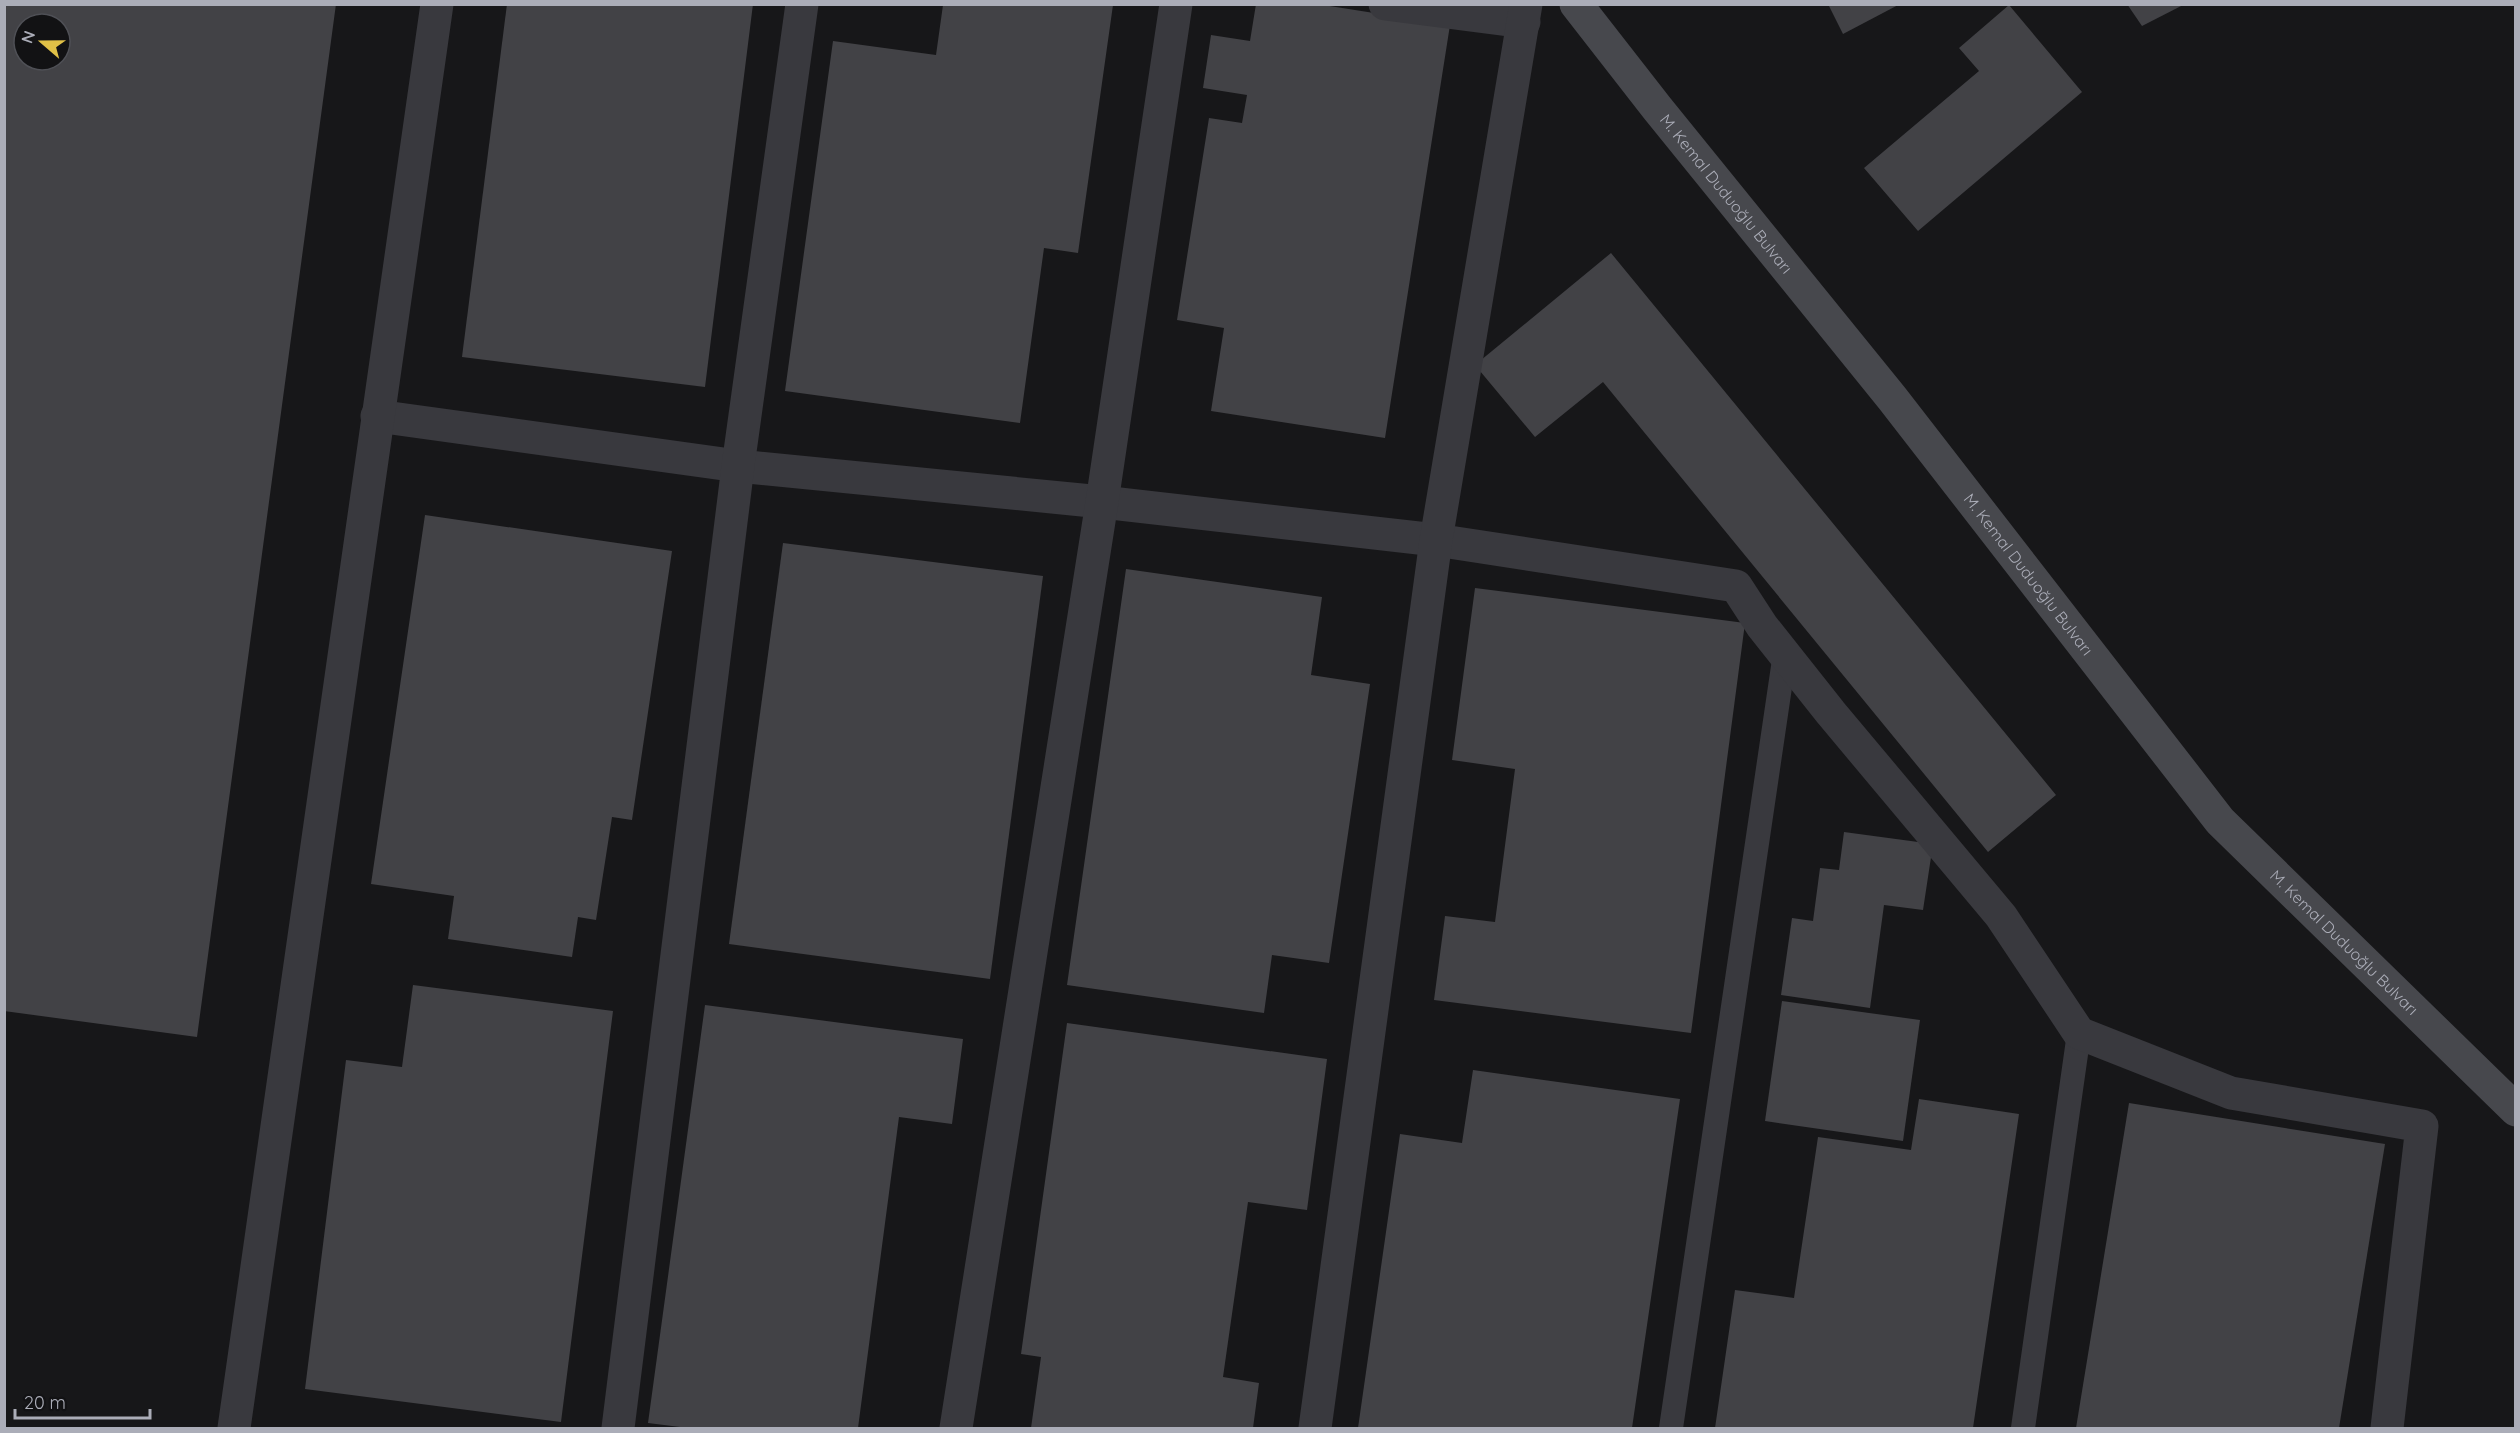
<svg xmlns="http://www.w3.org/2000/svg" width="2520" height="1433" viewBox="0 0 2520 1433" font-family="Quicksand,sans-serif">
<rect width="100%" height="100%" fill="#171719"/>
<!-- building -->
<g fill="#424246" fill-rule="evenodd">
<path d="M4,4H336L197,1037L4,1011ZM24,24H60V60H24Z"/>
<path d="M507,4H753L705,387L462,357Z"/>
<path d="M1256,4H1317L1450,25L1385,438L1211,411L1224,328L1177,320L1209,118L1242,123L1247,95L1203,88L1211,35L1250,41Z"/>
<path d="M1828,4H1900L1843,34Z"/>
<path d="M2127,4H2185L2142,26Z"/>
<path d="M943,5H1113L1078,253L1044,248L1020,423L785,391L833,41L936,55Z"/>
<path d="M2009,5L2082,92L1918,231L1864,168L1979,71L1959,48Z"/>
<path d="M1611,253L2056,795L1988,852L1603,382L1535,437L1475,365Z"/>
<path d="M425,515L672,551L632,820L612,817L596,920L578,917L572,957L448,939L454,896L371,884Z"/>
<path d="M783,543L1043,576L990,979L729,944Z"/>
<path d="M1126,569L1322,597L1311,675L1370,684L1329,963L1272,955L1264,1013L1067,985Z"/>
<path d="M1475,588L1745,623L1691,1033L1434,1000L1445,916L1495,922L1515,769L1452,760Z"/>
<path d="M1844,832L1933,844L1923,910L1884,905L1870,1008L1781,995L1792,918L1813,921L1820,868L1839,870Z"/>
<path d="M413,985L613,1011L561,1422L305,1389L346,1060L402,1067Z"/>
<path d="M1782,1001L1920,1020L1903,1141L1765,1121Z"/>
<path d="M705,1005L963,1039L952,1124L899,1117L858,1428H688L648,1423Z"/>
<path d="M1067,1023L1327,1059L1307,1210L1248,1202L1223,1377L1259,1383L1253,1428H1031L1041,1357L1021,1354Z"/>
<path d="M1473,1070L1680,1099L1632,1428H1358L1400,1134L1462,1143Z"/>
<path d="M1919,1099L2019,1114L1973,1428H1715L1735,1290L1794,1298L1818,1137L1911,1150Z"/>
<path d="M2129,1103L2385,1144L2339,1428H2076Z"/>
</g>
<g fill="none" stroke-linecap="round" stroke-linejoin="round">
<!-- lane -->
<g stroke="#39393e" stroke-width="24">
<path d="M1671,1428L1785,653"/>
<path d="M2023,1428L2079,1033"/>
</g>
<!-- street -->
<g stroke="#39393e" stroke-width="33">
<path d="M1385,4L1524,22"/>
<path d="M377,416L738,466L1102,502L1436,540L1736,586L1762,626L1831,713L2001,916L2079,1033L2231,1093L2422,1126L2387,1428"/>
<path d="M234,1428L437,4"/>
<path d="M618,1428L738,466L802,4"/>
<path d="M956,1428L1102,502L1176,4"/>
<path d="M1315,1428L1436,540L1526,4"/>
</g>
<!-- secondary -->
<path stroke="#47484d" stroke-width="33" id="s1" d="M1576,4L1657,108L1892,398L2220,821L2516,1110"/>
</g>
<g text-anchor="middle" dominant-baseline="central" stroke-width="4.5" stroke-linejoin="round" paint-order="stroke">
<!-- street labels -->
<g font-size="16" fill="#abadb8" stroke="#121214">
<text stroke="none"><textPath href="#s1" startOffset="242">M. Kemal Duduoğlu Bulvarı</textPath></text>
<text stroke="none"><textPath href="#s1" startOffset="728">M. Kemal Duduoğlu Bulvarı</textPath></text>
<text stroke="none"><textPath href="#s1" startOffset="1214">M. Kemal Duduoğlu Bulvarı</textPath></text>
</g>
</g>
<!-- border -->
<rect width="2520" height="1433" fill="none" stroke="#abadb8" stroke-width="12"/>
<!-- north arrow -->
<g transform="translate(42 42) rotate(290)"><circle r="28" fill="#121214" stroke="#4f5056" stroke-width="1.5"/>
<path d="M0-4.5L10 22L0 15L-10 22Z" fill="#e1c147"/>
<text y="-9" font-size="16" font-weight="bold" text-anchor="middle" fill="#abadb8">N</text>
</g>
<!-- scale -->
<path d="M15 1409v9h135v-9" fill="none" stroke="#abadb8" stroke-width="3"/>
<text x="24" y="1409" font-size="18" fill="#abadb8" stroke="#121214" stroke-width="4.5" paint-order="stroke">20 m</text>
</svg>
